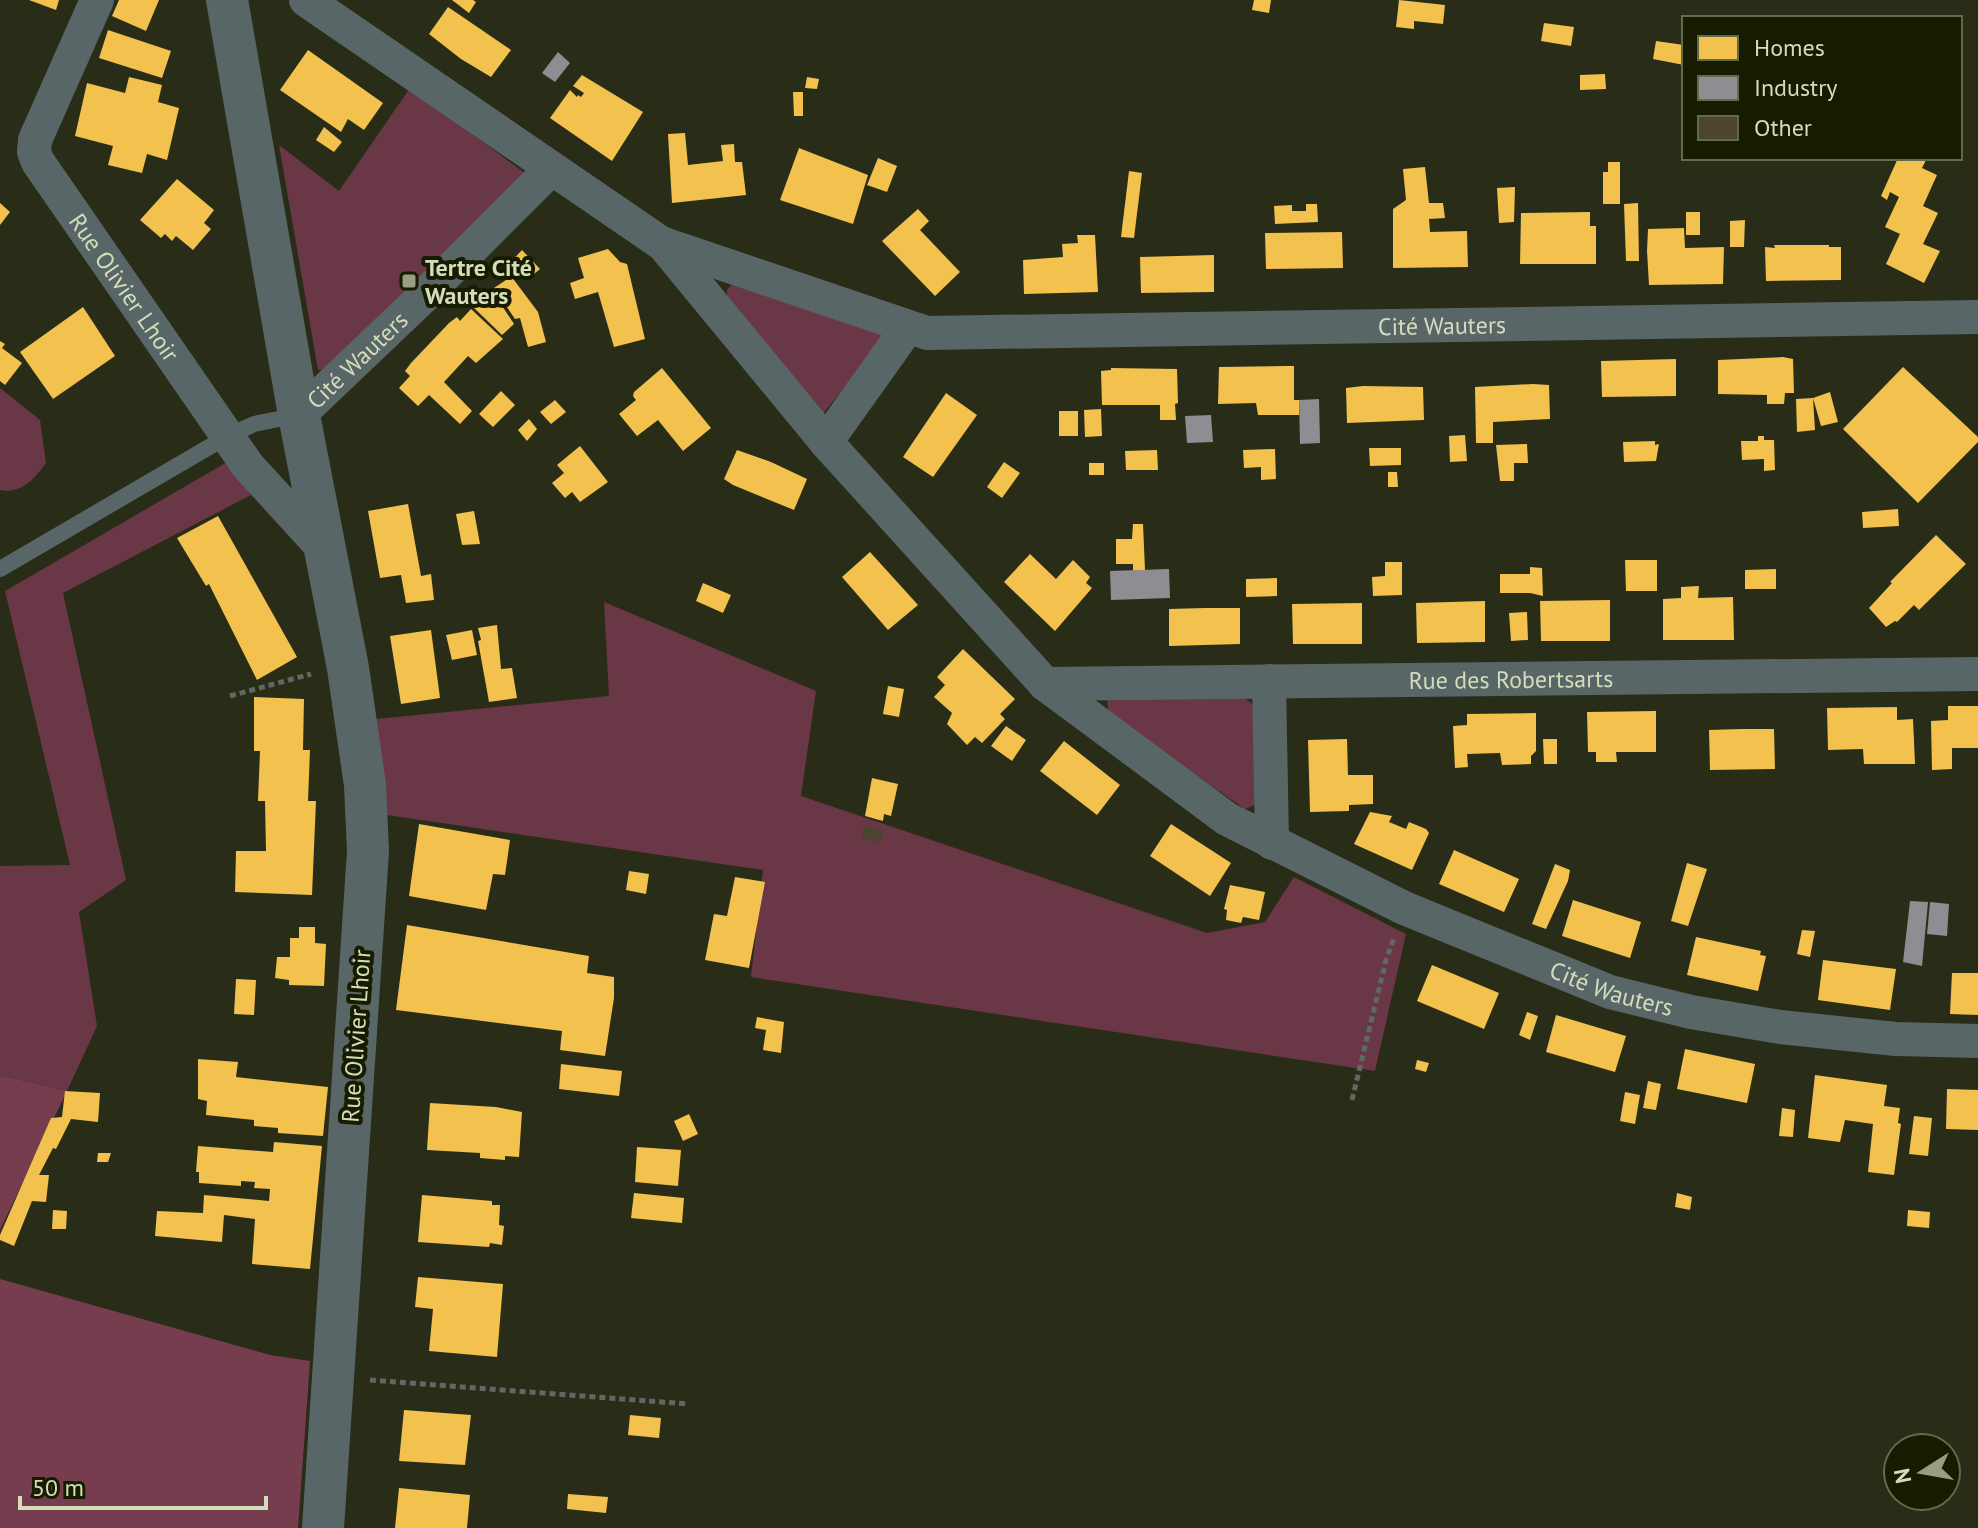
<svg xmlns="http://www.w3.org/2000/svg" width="1978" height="1528" viewBox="0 0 1978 1528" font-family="'PT Sans',sans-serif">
<rect width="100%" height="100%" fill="#292d18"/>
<!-- green -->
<g fill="#6a3746">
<path d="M410,88L526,174L333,368L318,370L279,145L339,191Z"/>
<path d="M733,283L887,336L821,416L727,300V290Z"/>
<path d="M0,388L40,420L46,463C34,479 22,494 0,490Z"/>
<path d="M229,461L251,495L63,593L126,880L79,912L97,1026L67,1091L0,1075V866L70,865L5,591Z"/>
<path d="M604,602L816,691L801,796L1207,933L1265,922L1294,877L1406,934L1375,1071L751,977L763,870L380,814L366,720L609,696Z"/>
<path d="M1243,696L1255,707V805L1245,809L1109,716L1107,700Z"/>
</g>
<!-- forest -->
<g fill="#763d4e">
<path d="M0,1075L67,1091L0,1230Z"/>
<path d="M0,1279L270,1355L310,1361L298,1528H0Z"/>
</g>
<!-- homes -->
<g fill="#f2c14e">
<path d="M29,0H59L56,10Z"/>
<path d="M119,0H159L146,31L112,16Z"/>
<path d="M452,0H473L476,2L469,13Z"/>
<path d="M1254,0H1271L1269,13L1252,10Z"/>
<path d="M1399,0L1445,5L1443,24L1414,21V29L1396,27Z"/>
<path d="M448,7L511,50L491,77L461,59L429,34Z"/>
<path d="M1544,23L1574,27L1571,46L1541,41Z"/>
<path d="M108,30L171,51L162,78L99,58Z"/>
<path d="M1656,41L1684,45V65L1653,59Z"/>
<path d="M308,50L383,103L364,130L348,119L341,132L280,90Z"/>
<path d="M1605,74L1606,89L1580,90V75Z"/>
<path d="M582,75L643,112L612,161L550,118L570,90L577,97L578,95L581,97L584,93L573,86Z"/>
<path d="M129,77L162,85L158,102L179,108L167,160L147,154L142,173L108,165L113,146L75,136L87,83L125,93Z"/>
<path d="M807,77L819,79L817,89L805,88Z"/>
<path d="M793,92H803V116H794Z"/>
<path d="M324,127L342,142L334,152L316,140Z"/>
<path d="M685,133L688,165L723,161L721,145L734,144L735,162H742L746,195L672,203L668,134Z"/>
<path d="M799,148L868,175L853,224L780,200Z"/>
<path d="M878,158L897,166L887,192L867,185Z"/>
<path d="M1898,158H1927L1922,168L1937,175L1923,206L1938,213L1923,244L1940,251L1924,283L1886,264L1900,234L1885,227L1899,197L1890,192L1887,200L1881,196Z"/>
<path d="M1608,162H1620V204H1603V172H1608Z"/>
<path d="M1425,167L1429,203H1443L1445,218L1429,219L1430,232L1467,231L1468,267L1393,268V209L1406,200L1403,169Z"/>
<path d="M1129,171L1142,173L1134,238L1121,237Z"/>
<path d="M177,179L214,210L204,223L211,229L193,250L176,236L172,241L165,234L161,238L140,220Z"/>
<path d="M1515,187L1514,222L1499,223L1497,188Z"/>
<path d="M0,203L10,212L0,225Z"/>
<path d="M1638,203L1639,261H1626L1624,204Z"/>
<path d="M1306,204H1317L1318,222L1275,224L1274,206L1292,205V211H1306Z"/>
<path d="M918,209L929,221L920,230L960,272L935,296L882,241Z"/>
<path d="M1590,212V226H1596V264H1520L1521,213Z"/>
<rect x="1686" y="212" width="14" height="23"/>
<path d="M1745,220L1744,247H1730V221Z"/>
<path d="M1684,228L1685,248L1724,247L1723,284L1649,285L1647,251L1648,229Z"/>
<path d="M1342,232L1343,268L1266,269L1265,233Z"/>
<path d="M1077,235H1095L1098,292L1024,294L1023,260L1063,257L1062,244L1078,243Z"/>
<path d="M1774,245H1829V247H1841V280L1766,281L1765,247L1775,248Z"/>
<path d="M608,249L620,262L627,264L645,339L614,347L598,292L575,299L570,283L584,278L578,258Z"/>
<path d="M522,250L540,269L534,274L526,265L511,276L538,312L546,342L528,347L520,318L515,319L494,288L506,280L501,272Z"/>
<path d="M1214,255V292L1141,293L1140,257Z"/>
<path d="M491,289L514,324L502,335L472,306Z"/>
<path d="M83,307L115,356L53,399L20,352Z"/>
<path d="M471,309L503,339L476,363L468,356L444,382L472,411L460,424L429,395L418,406L399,388L410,376L405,371L411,363L449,323L457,317L460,321Z"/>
<path d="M0,341L5,344L2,348L22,363L5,385L0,381Z"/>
<path d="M1783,357L1793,359L1794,393H1785L1784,404H1767V395L1718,394V360Z"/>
<path d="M1676,359V396L1602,397L1601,361Z"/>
<path d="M1286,366H1294V400H1299V415H1258L1256,403L1218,404L1219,367Z"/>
<path d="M1903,367L1978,437V442L1918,503L1843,429Z"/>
<path d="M662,368L711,428L683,451L658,420L637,436L619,414L636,400L633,396L634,392Z"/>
<path d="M1111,368L1177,369L1178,403L1175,404L1176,420H1160V405H1102L1101,371L1111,370Z"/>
<path d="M1533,384L1549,385L1550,419L1493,422V443H1476L1475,387Z"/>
<path d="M1363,386L1423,387L1424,420L1347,423L1346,388Z"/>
<path d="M501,391L515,405L493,427L479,414Z"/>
<path d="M1830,392L1838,422L1821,426L1813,398L1815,430L1797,432L1796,399L1813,398Z"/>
<path d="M946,393L977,415L933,477L903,457Z"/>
<path d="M555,400L566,412L551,424L540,412Z"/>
<path d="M1101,409L1102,436L1085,437L1084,410Z"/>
<rect x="1059" y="411" width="19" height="25"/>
<path d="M529,419L537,429L527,441L518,430Z"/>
<path d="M1465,435L1467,461L1450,462L1449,436Z"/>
<path d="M1758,436H1764V440H1774L1775,470L1764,471V459L1742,460L1741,441H1758Z"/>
<path d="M1655,441V445L1659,444L1656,461L1624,462L1623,442Z"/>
<path d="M1527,444L1528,463H1514V481H1500L1496,445Z"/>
<path d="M580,446L608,482L580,502L572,492L565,498L552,483L564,473L557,465Z"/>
<path d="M1369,448H1401V465L1370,466Z"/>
<path d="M1275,449L1276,479L1261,480V467L1244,468L1243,450Z"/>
<path d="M737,450L771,462L807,479L794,510L733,485L724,479Z"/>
<path d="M1157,450L1158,470H1126L1125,451Z"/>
<path d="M1004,462L1020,473L1002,498L987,487Z"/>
<rect x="1089" y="463" width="15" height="12"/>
<path d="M1388,472H1397L1398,487H1388Z"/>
<path d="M408,504L421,576L431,574L434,600L406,603L401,575L380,578L368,511Z"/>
<path d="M1898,509L1899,526L1863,528L1862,512Z"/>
<path d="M474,511L480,544L462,545L456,514Z"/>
<path d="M218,516L297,657L257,680L209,584L206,586L177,538Z"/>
<path d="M1133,524H1143L1145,570L1133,571V564H1116V539H1132Z"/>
<path d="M1936,535L1966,564L1919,610L1914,605L1897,622L1895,621L1886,627L1869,608L1892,583L1890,582Z"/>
<path d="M870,552L918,605L888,630L842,577Z"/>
<path d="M1030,554L1056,579L1073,560L1090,577L1086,583L1092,588L1055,631L1004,582Z"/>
<path d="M1625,560H1657V591H1626Z"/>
<path d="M1385,562H1402V595L1373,596L1372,577L1385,576Z"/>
<path d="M1530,567L1542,568L1543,596L1530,593H1500V574H1530Z"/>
<path d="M1776,569V589H1745V570Z"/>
<path d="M1277,578V596L1246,597V579Z"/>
<path d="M703,583L731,595L723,613L696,601Z"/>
<path d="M1699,586L1698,598L1733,597L1734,640H1663V599L1681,598V587Z"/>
<path d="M1610,600V641H1541L1540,601Z"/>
<path d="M1485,601V642L1417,643L1416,603Z"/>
<path d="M1362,603V644H1293L1292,604Z"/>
<path d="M1205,608H1240V644L1169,646V609Z"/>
<path d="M1527,612L1528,640L1511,641L1509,613Z"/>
<path d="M497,625L501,669L512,668L517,698L489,702L478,641L481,640L478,628Z"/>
<path d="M431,630L440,698L401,704L390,636Z"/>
<path d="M472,630L477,655L452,660L446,635Z"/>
<path d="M963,649L1015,699L1000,714L1005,719L982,743L975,737L967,745L947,724L952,713L934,697L945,685L937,677Z"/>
<path d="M888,686L904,689L899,717L883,714Z"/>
<path d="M254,697L304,699L303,750H310L308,801H316L312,895L235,892L236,851H266L265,801H258L260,751H254Z"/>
<path d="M1948,706H1978V748H1952V769L1932,770L1931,721L1948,720Z"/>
<path d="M1897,707V720L1913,719L1915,764H1864L1863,749L1828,750L1827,708Z"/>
<path d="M1656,711V752H1616L1617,762H1596V752H1588L1587,712Z"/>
<path d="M1536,713V751L1531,756V764L1502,765L1500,753L1467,754L1468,767L1455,768L1453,726L1467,725V714Z"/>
<path d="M1006,726L1026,740L1012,761L991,746Z"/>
<path d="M1741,729H1774L1775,769L1710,770L1709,730Z"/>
<path d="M1347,739L1348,775H1373V804L1349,805V811L1310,812L1308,740Z"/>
<path d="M1543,739H1557V764H1544Z"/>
<path d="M1064,741L1120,785L1097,815L1040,771Z"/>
<path d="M872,778L898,784L891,816L884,814L883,821L865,816Z"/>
<path d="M1370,812L1392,816L1389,822L1406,829L1409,822L1426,829L1429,833L1412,870L1354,844Z"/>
<path d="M419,824L510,840L505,875L493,874L486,910L409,896Z"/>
<path d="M1171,824L1231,863L1210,896L1150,856Z"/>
<path d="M1454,850L1519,879L1504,912L1439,884Z"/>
<path d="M1687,863L1707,869L1688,926L1671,921Z"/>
<path d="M1555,864L1570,870L1568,881L1546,929L1532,924Z"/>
<path d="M629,871L649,874L646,894L626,890Z"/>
<path d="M735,877L765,882L749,968L705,960L714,914L727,916Z"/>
<path d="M1230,885L1265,892L1259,920L1243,917L1241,923L1226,920L1227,910L1224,909Z"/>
<path d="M1573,900L1641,922L1630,958L1562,936Z"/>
<path d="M407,925L589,956L587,973L614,977V998L605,1056L560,1050L562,1031L396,1010Z"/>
<path d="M299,927H315V943L326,944L324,986L289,985V980L275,978L277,957H290V938H299Z"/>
<path d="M1802,930L1815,931L1810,957L1797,954Z"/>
<path d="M1696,937L1761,951L1760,955L1766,956L1758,991L1687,975Z"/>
<path d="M1823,960L1896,969L1890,1010L1818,1000Z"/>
<path d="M1432,965L1499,993L1484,1029L1417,1001Z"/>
<path d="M1952,973H1978V1015L1950,1014Z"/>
<path d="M236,979L256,980L254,1015L234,1014Z"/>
<path d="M1527,1012L1538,1016L1530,1040L1519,1035Z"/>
<path d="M1556,1015L1626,1036L1615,1072L1546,1052Z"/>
<path d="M757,1017L784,1022L781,1053L763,1050L766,1030L755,1028Z"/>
<path d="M1685,1049L1755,1064L1747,1103L1677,1089Z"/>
<path d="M198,1059L238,1062L236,1077L328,1087L323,1136L278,1133V1128L254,1126V1120L206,1115L207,1101L198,1099Z"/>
<path d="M1417,1060L1429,1063L1426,1072L1415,1069Z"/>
<path d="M561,1064L622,1071L619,1096L559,1089Z"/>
<path d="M1815,1075L1887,1085L1884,1106L1900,1108L1898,1123L1901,1124L1894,1175L1868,1172L1873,1124L1845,1120L1840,1142L1808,1138Z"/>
<path d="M1648,1081L1661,1084L1656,1110L1643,1108Z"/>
<path d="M1947,1089L1978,1090V1130L1946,1129Z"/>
<path d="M65,1091L100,1093L98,1122L71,1119L56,1149L53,1148L39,1175H49L46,1202L32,1201L14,1246L0,1240V1235L51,1118L62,1117Z"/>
<path d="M1625,1092L1640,1095L1635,1124L1620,1121Z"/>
<path d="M430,1103L496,1107L522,1112L519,1157L505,1156V1160L480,1158V1153L427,1150Z"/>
<path d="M1782,1108L1795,1110L1793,1137L1779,1136Z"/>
<path d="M689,1114L698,1134L683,1141L674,1121Z"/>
<path d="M1914,1116L1932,1118L1928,1156L1909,1154Z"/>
<path d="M274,1142L322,1146L310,1269L252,1264L255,1219L224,1215L222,1242L155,1236L157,1211L203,1213L204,1195L269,1201L270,1189L254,1188L255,1182L241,1181V1186L199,1183V1172H196L198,1146L273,1152Z"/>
<path d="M637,1147L681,1150L678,1186L635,1182Z"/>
<path d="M98,1153H111L108,1162H97Z"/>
<path d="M634,1193L684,1198L682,1223L631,1218Z"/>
<path d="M1677,1193L1692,1197L1690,1210L1675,1207Z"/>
<path d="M422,1195L492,1201V1205H500L499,1225L504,1226L502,1245L490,1243L489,1247L418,1242Z"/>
<path d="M53,1210L67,1211L66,1229H52Z"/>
<path d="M1908,1210L1930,1212L1929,1228L1907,1226Z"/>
<path d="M418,1277L503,1284L497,1357L429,1351L433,1309L415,1307Z"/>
<path d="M404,1410L471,1415L465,1465L399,1461Z"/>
<path d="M630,1415L661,1418L659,1438L628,1435Z"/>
<path d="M399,1488L470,1495L467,1528H395Z"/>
<path d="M568,1494L608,1497L606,1513L567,1509Z"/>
</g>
<!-- industry -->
<g fill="#8d8d92">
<path d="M558,52L570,63L555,82L542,73Z"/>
<path d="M1319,399L1320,443L1300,444L1299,400Z"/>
<path d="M1211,415L1213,442L1187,443L1185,416Z"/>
<path d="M1169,569L1170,598L1111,600L1110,571Z"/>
<path d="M1910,901L1928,902L1922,966L1903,962Z"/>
<path d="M1930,902L1949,904L1947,936L1927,934Z"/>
</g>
<!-- building -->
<path fill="#4c442f" d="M864,826L884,830L881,842L861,838Z"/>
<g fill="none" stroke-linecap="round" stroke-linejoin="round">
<!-- path -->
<g stroke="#5f6863" stroke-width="5" stroke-dasharray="6 4" stroke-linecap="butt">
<path d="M230,696L311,674"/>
<path d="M1352,1100L1386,960L1394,938"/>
<path d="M370,1380L688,1404"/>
</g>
<!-- service -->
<path stroke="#596668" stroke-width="16" d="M0,569L228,436L254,424L299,415"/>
<!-- minor -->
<g stroke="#596668" stroke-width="34">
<path id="s1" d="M97,0L35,140L34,152L38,162L248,466L322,547"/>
<path id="s2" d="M306,0L661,243L927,333L1978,317"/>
<path id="s3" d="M662,243L826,442L1045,684L1227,819L1404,908L1610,992L1691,1012L1780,1027L1896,1039L1978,1041"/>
<path id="s4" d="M299,415L423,297L551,169"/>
<path d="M826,442L908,327"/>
<path d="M1269,681L1272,843"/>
<path id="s5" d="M1045,684L1978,674"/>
</g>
<!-- tertiary -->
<path stroke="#596668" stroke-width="42" d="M227,0L299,415L348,668L365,785L368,851L323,1528"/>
</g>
<!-- markers -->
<rect fill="#989f81" stroke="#171c01" stroke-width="3" x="401" y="273" width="16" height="16" rx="4"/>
<g text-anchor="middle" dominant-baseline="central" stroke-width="8" stroke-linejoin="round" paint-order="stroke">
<!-- poi labels -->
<g font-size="24" font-weight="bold" fill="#d4ddb9" stroke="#171c01" text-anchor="start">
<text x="425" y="267">Tertre Cité<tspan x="425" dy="28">Wauters</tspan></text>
</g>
<!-- street labels -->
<g font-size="24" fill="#d4ddb9" stroke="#171c01">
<text stroke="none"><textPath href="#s1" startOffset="328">Rue Olivier Lhoir</textPath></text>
<text stroke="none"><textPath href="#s2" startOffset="1226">Cité Wauters</textPath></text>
<text stroke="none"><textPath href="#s4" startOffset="80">Cité Wauters</textPath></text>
<text stroke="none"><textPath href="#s5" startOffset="466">Rue des Robertsarts</textPath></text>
<text stroke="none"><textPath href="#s3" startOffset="1232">Cité Wauters</textPath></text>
<text transform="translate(356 1036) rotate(-86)">Rue Olivier Lhoir</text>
</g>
</g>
<!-- legend -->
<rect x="1682" y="16" width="280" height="144" fill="#171c01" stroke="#63694b" stroke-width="2"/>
<rect x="1698" y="36" width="40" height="24" fill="#f2c14e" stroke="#63694b" stroke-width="2"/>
<text x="1754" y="56" font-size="24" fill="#d4ddb9">Homes</text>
<rect x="1698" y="76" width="40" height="24" fill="#8d8d92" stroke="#63694b" stroke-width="2"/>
<text x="1754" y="96" font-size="24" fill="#d4ddb9">Industry</text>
<rect x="1698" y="116" width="40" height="24" fill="#4c442f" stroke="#63694b" stroke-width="2"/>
<text x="1754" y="136" font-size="24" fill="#d4ddb9">Other</text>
<!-- north arrow -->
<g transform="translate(1922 1472) rotate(259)"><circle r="38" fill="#171c01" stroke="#63694b" stroke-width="2"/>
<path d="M0-6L14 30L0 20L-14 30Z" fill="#989f81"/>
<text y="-12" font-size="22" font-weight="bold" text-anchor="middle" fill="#d4ddb9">N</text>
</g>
<!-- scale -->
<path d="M20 1496v12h246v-12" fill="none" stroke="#d4ddb9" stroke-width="4"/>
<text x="32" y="1496" font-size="24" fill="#d4ddb9" stroke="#171c01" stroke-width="6" paint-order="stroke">50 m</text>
</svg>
